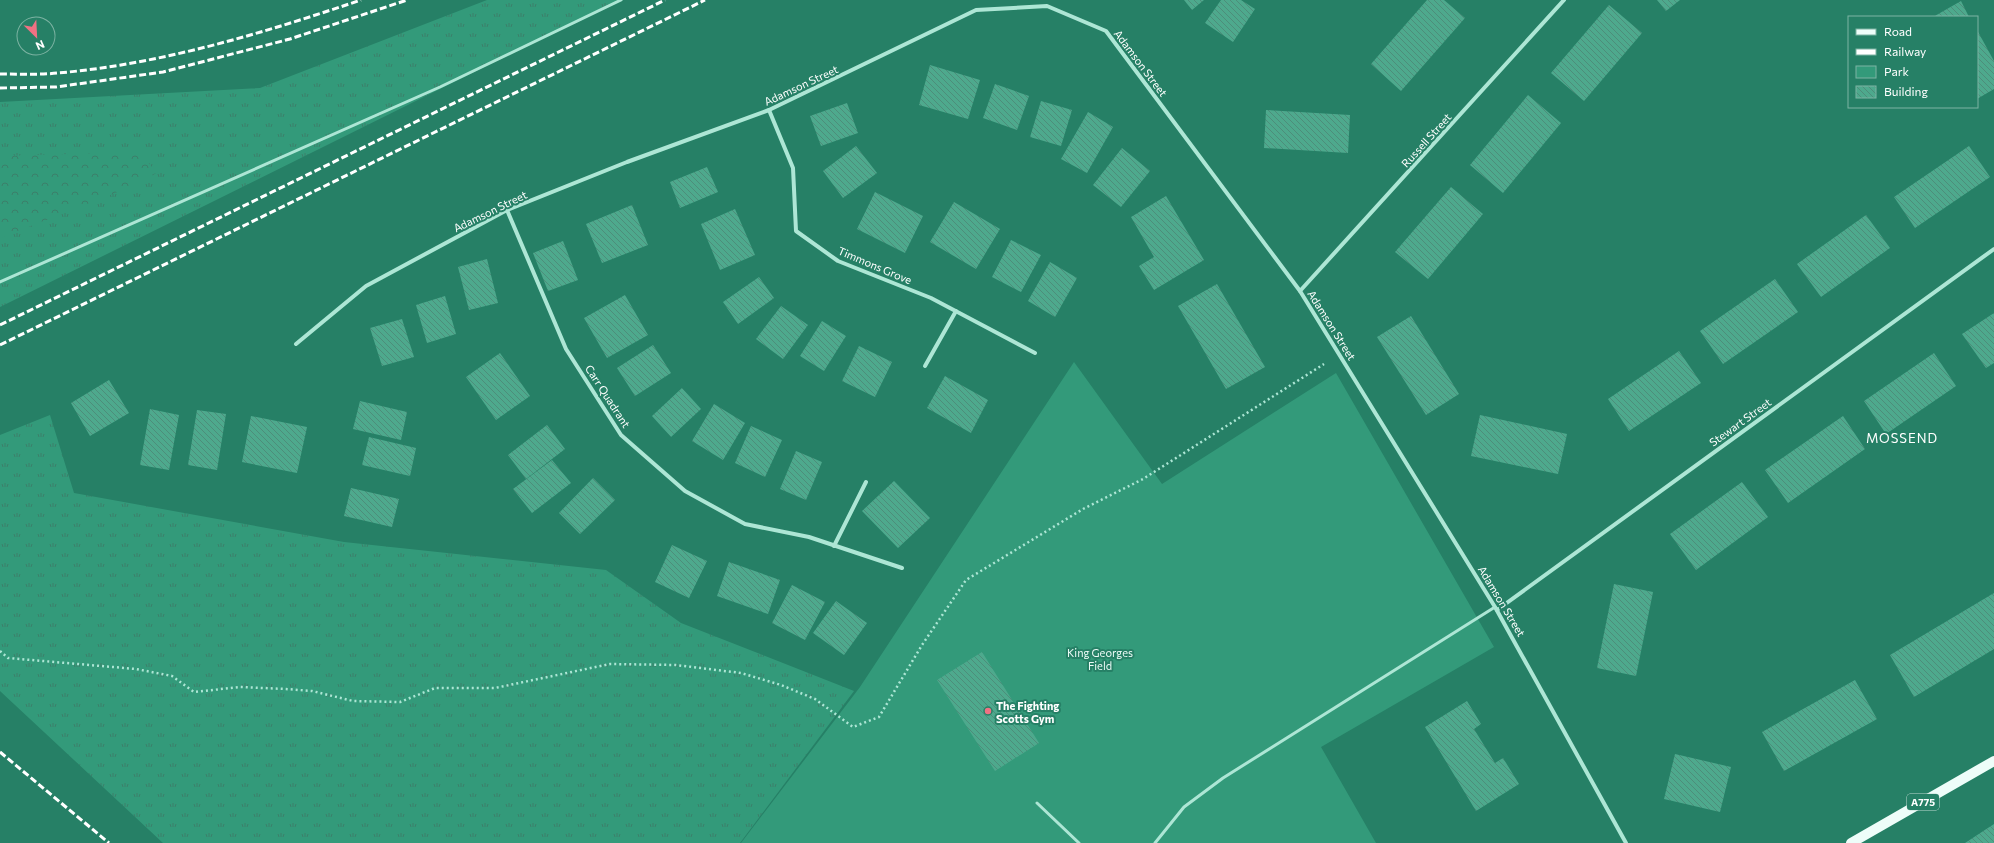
<svg xmlns="http://www.w3.org/2000/svg" width="1994" height="843" viewBox="0 0 1994 843" font-family="Commissioner,sans-serif">
<defs>
<pattern id="grass-tufts" width="24" height="20" patternUnits="userSpaceOnUse"><rect width="24" height="20" fill="#339a7a"/><path d="M3 7l-1-3M5 7V3M7 7l1-3M15 17l-1-3M17 17v-4M19 17l1-3" fill="none" stroke="#3c7f6a"/></pattern>
<pattern id="forest-crowns" width="20" height="18" patternUnits="userSpaceOnUse"><rect width="20" height="18" fill="#339a7a"/><path d="M2 6a3 3 0 1 1 6 0M12 15a3 3 0 1 1 6 0" fill="none" stroke="#3c7f6a"/></pattern>
<pattern id="building-back-hatch" width="6" height="6" patternUnits="userSpaceOnUse"><rect width="6" height="6" fill="#4ea98d"/><path d="M-1 5l2 2M0 0l6 6M5-1l2 2" fill="none" stroke="#4d8d7a"/></pattern>
</defs>
<rect width="100%" height="100%" fill="#268066"/>
<!-- grass -->
<g fill="url(#grass-tufts)">
<path d="M487,0H623L551,34L0,307V102L260,88Z"/>
<path d="M50,415L74,493L344,542L606,570L681,623L854,691L740,843H163L0,691V435Z"/>
</g>
<!-- forest -->
<path fill="url(#forest-crowns)" d="M139,152L157,173L113,194L0,238V156Z"/>
<!-- park -->
<path fill="#339a7a" d="M1074,362L1162,484L1336,373L1494,647L1321,747L1376,843H741L860,687Z"/>
<!-- building -->
<g fill="url(#building-back-hatch)">
<path d="M1184,0H1204L1192,10Z"/>
<path d="M1221,0H1241L1255,9L1233,42L1205,23Z"/>
<path d="M1427,0H1444L1465,18L1401,91L1371,64Z"/>
<path d="M1657,0H1680L1666,11Z"/>
<path d="M1961,1L1969,17H1933Z"/>
<path d="M1609,5L1642,33L1584,101L1551,73Z"/>
<path d="M1977,30L1994,61V89L1977,99Z"/>
<path d="M930,65L980,80L968,119L919,105Z"/>
<path d="M995,84L1029,96L1017,130L983,118Z"/>
<path d="M1528,95L1561,123L1503,193L1470,165Z"/>
<path d="M1041,101L1072,110L1061,146L1030,137Z"/>
<path d="M847,103L858,133L821,146L810,116Z"/>
<path d="M1266,110L1350,115L1348,153L1264,148Z"/>
<path d="M1088,112L1113,127L1087,173L1061,159Z"/>
<path d="M856,146L877,173L843,198L823,171Z"/>
<path d="M1969,146L1990,177L1915,228L1894,197Z"/>
<path d="M1122,148L1150,171L1121,207L1093,185Z"/>
<path d="M707,167L718,192L680,208L670,182Z"/>
<path d="M1451,187L1483,214L1428,279L1395,252Z"/>
<path d="M875,192L923,216L905,253L857,229Z"/>
<path d="M1166,196L1204,260L1154,290L1139,266L1154,257L1131,217Z"/>
<path d="M954,202L1000,229L976,269L930,242Z"/>
<path d="M632,205L648,245L602,263L586,224Z"/>
<path d="M735,209L755,255L720,270L701,224Z"/>
<path d="M1866,215L1890,248L1821,297L1797,264Z"/>
<path d="M1011,240L1041,255L1021,292L992,277Z"/>
<path d="M563,241L578,280L548,291L533,253Z"/>
<path d="M487,259L498,303L469,310L458,267Z"/>
<path d="M1050,262L1077,278L1055,317L1028,301Z"/>
<path d="M759,277L774,298L738,324L723,302Z"/>
<path d="M1775,279L1798,312L1723,364L1700,331Z"/>
<path d="M1217,284L1265,367L1226,389L1178,306Z"/>
<path d="M625,295L648,335L607,358L584,318Z"/>
<path d="M445,296L456,334L427,343L416,305Z"/>
<path d="M781,306L808,325L783,359L756,339Z"/>
<path d="M1994,313V363L1986,368L1962,334Z"/>
<path d="M1411,316L1459,394L1426,415L1377,337Z"/>
<path d="M402,319L414,357L382,366L370,328Z"/>
<path d="M822,321L846,336L824,371L800,356Z"/>
<path d="M653,345L671,373L635,396L617,368Z"/>
<path d="M859,346L892,362L875,397L842,381Z"/>
<path d="M1679,351L1701,383L1629,431L1608,399Z"/>
<path d="M500,353L530,396L496,420L466,377Z"/>
<path d="M1934,353L1956,386L1886,434L1864,401Z"/>
<path d="M945,376L988,400L971,433L927,408Z"/>
<path d="M109,380L129,413L90,436L71,403Z"/>
<path d="M682,388L701,409L671,437L652,416Z"/>
<path d="M360,401L407,412L401,440L353,429Z"/>
<path d="M714,404L745,423L723,460L692,441Z"/>
<path d="M150,409L179,415L169,470L140,465Z"/>
<path d="M197,410L226,414L217,470L188,465Z"/>
<path d="M1480,415L1567,434L1558,474L1471,456Z"/>
<path d="M251,416L307,427L297,473L242,462Z"/>
<path d="M1843,416L1865,449L1788,503L1765,470Z"/>
<path d="M547,425L565,449L526,479L508,455Z"/>
<path d="M751,426L782,440L765,477L735,463Z"/>
<path d="M369,437L416,448L410,476L362,465Z"/>
<path d="M796,451L822,462L806,500L780,489Z"/>
<path d="M552,460L571,483L532,513L513,489Z"/>
<path d="M593,478L615,500L580,534L559,513Z"/>
<path d="M894,481L930,518L898,548L862,511Z"/>
<path d="M1742,482L1768,517L1696,570L1670,534Z"/>
<path d="M351,488L399,499L392,527L344,516Z"/>
<path d="M672,545L707,561L689,598L655,582Z"/>
<path d="M729,562L780,580L768,614L717,596Z"/>
<path d="M1614,584L1653,592L1636,676L1597,668Z"/>
<path d="M792,585L825,602L805,640L772,623Z"/>
<path d="M1994,593V649L1914,697L1890,655Z"/>
<path d="M836,601L867,623L844,655L813,633Z"/>
<path d="M982,652L1039,743L995,771L937,680Z"/>
<path d="M1855,680L1877,719L1784,771L1762,732Z"/>
<path d="M1467,701L1481,724L1474,729L1495,763L1503,758L1519,784L1476,811L1425,727Z"/>
<path d="M1675,754L1731,767L1720,812L1664,799Z"/>
<path d="M1994,824V843H1965Z"/>
</g>
<g fill="none" stroke-linecap="round" stroke-linejoin="round">
<!-- path -->
<path stroke="#ade6d5" stroke-width="2.5" stroke-dasharray="2 3" stroke-linecap="butt" d="M0,651L8,658L136,669L172,676L194,692L240,687L286,689L312,691L353,701L400,702L435,688H495L610,664L676,665L741,673L781,685L815,699L853,727L879,717L922,645L966,580L1083,509L1143,479L1324,364"/>
<!-- lane -->
<g stroke="#ade6d5" stroke-width="3">
<path d="M0,282L440,87L621,0"/>
<path d="M1037,803L1079,843"/>
<path d="M1155,843L1184,807L1223,778L1495,607"/>
</g>
<!-- street -->
<g stroke="#ade6d5" stroke-width="4">
<path d="M769,110L793,168L796,231L838,261L931,298L1035,353"/>
<path d="M507,210L566,349L621,435L685,491L745,524L809,537L902,568"/>
<path d="M1300,291L1564,0"/>
<path d="M296,344L366,286L507,210L627,162L769,110L976,10L1047,6L1106,31L1300,291L1495,607L1626,843"/>
<path d="M925,366L956,311"/>
<path d="M834,546L866,482"/>
<path d="M1497,610L1994,249"/>
</g>
<!-- primary -->
<path stroke="#eefdf9" stroke-width="10" d="M1851,843L1994,761"/>
<!-- rail -->
<g stroke="#fff" stroke-width="3" stroke-dasharray="7 3" stroke-linecap="butt">
<path d="M0,74C19,74 39,75 58,73C162,64 263,33 361,0"/>
<path d="M0,88L56,87L163,72L290,39L407,0"/>
<path d="M0,325L665,0"/>
<path d="M0,345L705,0"/>
<path d="M0,752L109,843"/>
</g>
</g>
<!-- markers -->
<circle fill="#ef7183" stroke="#268066" stroke-width="1.5" cx="988" cy="711" r="4"/>
<g text-anchor="middle" dominant-baseline="central" stroke-width="4" stroke-linejoin="round" paint-order="stroke">
<!-- shield labels -->
<rect fill="#268066" stroke="#bed9d1" stroke-width="1" x="1907" y="794" width="32" height="16" rx="3"/>
<g font-size="10" font-weight="bold" fill="#fff">
<text x="1923" y="802">A775</text>
</g>
<!-- street labels -->
<g font-size="11" fill="#fff" stroke="#268066">
<text transform="translate(1141 63) rotate(53)">Adamson Street</text>
<text transform="translate(801 85) rotate(-25)">Adamson Street</text>
<text transform="translate(1426 140) rotate(-48)">Russell Street</text>
<text transform="translate(490 211) rotate(-26)">Adamson Street</text>
<text transform="translate(875 265) rotate(23)">Timmons Grove</text>
<text transform="translate(1332 325) rotate(58)">Adamson Street</text>
<text transform="translate(608 396) rotate(57)">Carr Quadrant</text>
<text transform="translate(1740 422) rotate(-36)">Stewart Street</text>
<text transform="translate(1502 601) rotate(59)">Adamson Street</text>
</g>
<!-- park labels -->
<g font-size="11" fill="#ecfbf7" stroke="#268066">
<text x="1100" y="652">King Georges<tspan x="1100" dy="13">Field</tspan></text>
</g>
<!-- poi labels -->
<g font-size="11" font-weight="bold" fill="#fff" stroke="#268066" text-anchor="start">
<text x="996" y="705">The Fighting<tspan x="996" dy="13">Scotts Gym</tspan></text>
</g>
<!-- quarter labels -->
<g font-size="13" letter-spacing="1" fill="#fff" stroke="#268066">
<text x="1902" y="438">MOSSEND</text>
</g>
</g>
<!-- legend -->
<rect x="1848" y="16" width="130" height="92" fill="#268066" stroke="#7db3a3"/>
<rect x="1856" y="29" width="20" height="6" fill="#eefdf9" stroke="#7db3a3"/>
<text x="1884" y="36" font-size="12" fill="#ffffff">Road</text>
<rect x="1856" y="49" width="20" height="6" fill="#ffffff" stroke="#7db3a3"/>
<text x="1884" y="56" font-size="12" fill="#ffffff">Railway</text>
<rect x="1856" y="66" width="20" height="12" fill="#339a7a" stroke="#7db3a3"/>
<text x="1884" y="76" font-size="12" fill="#ffffff">Park</text>
<rect x="1856" y="86" width="20" height="12" fill="url(#building-back-hatch)" stroke="#7db3a3"/>
<text x="1884" y="96" font-size="12" fill="#ffffff">Building</text>
<!-- north arrow -->
<g transform="translate(36 36) rotate(156)"><circle r="19" fill="#268066" stroke="#7db3a3"/>
<path d="M0-3L7 15L0 10L-7 15Z" fill="#ef7183"/>
<text y="-6" font-size="11" font-weight="bold" text-anchor="middle" fill="#ffffff">N</text>
</g>
</svg>
